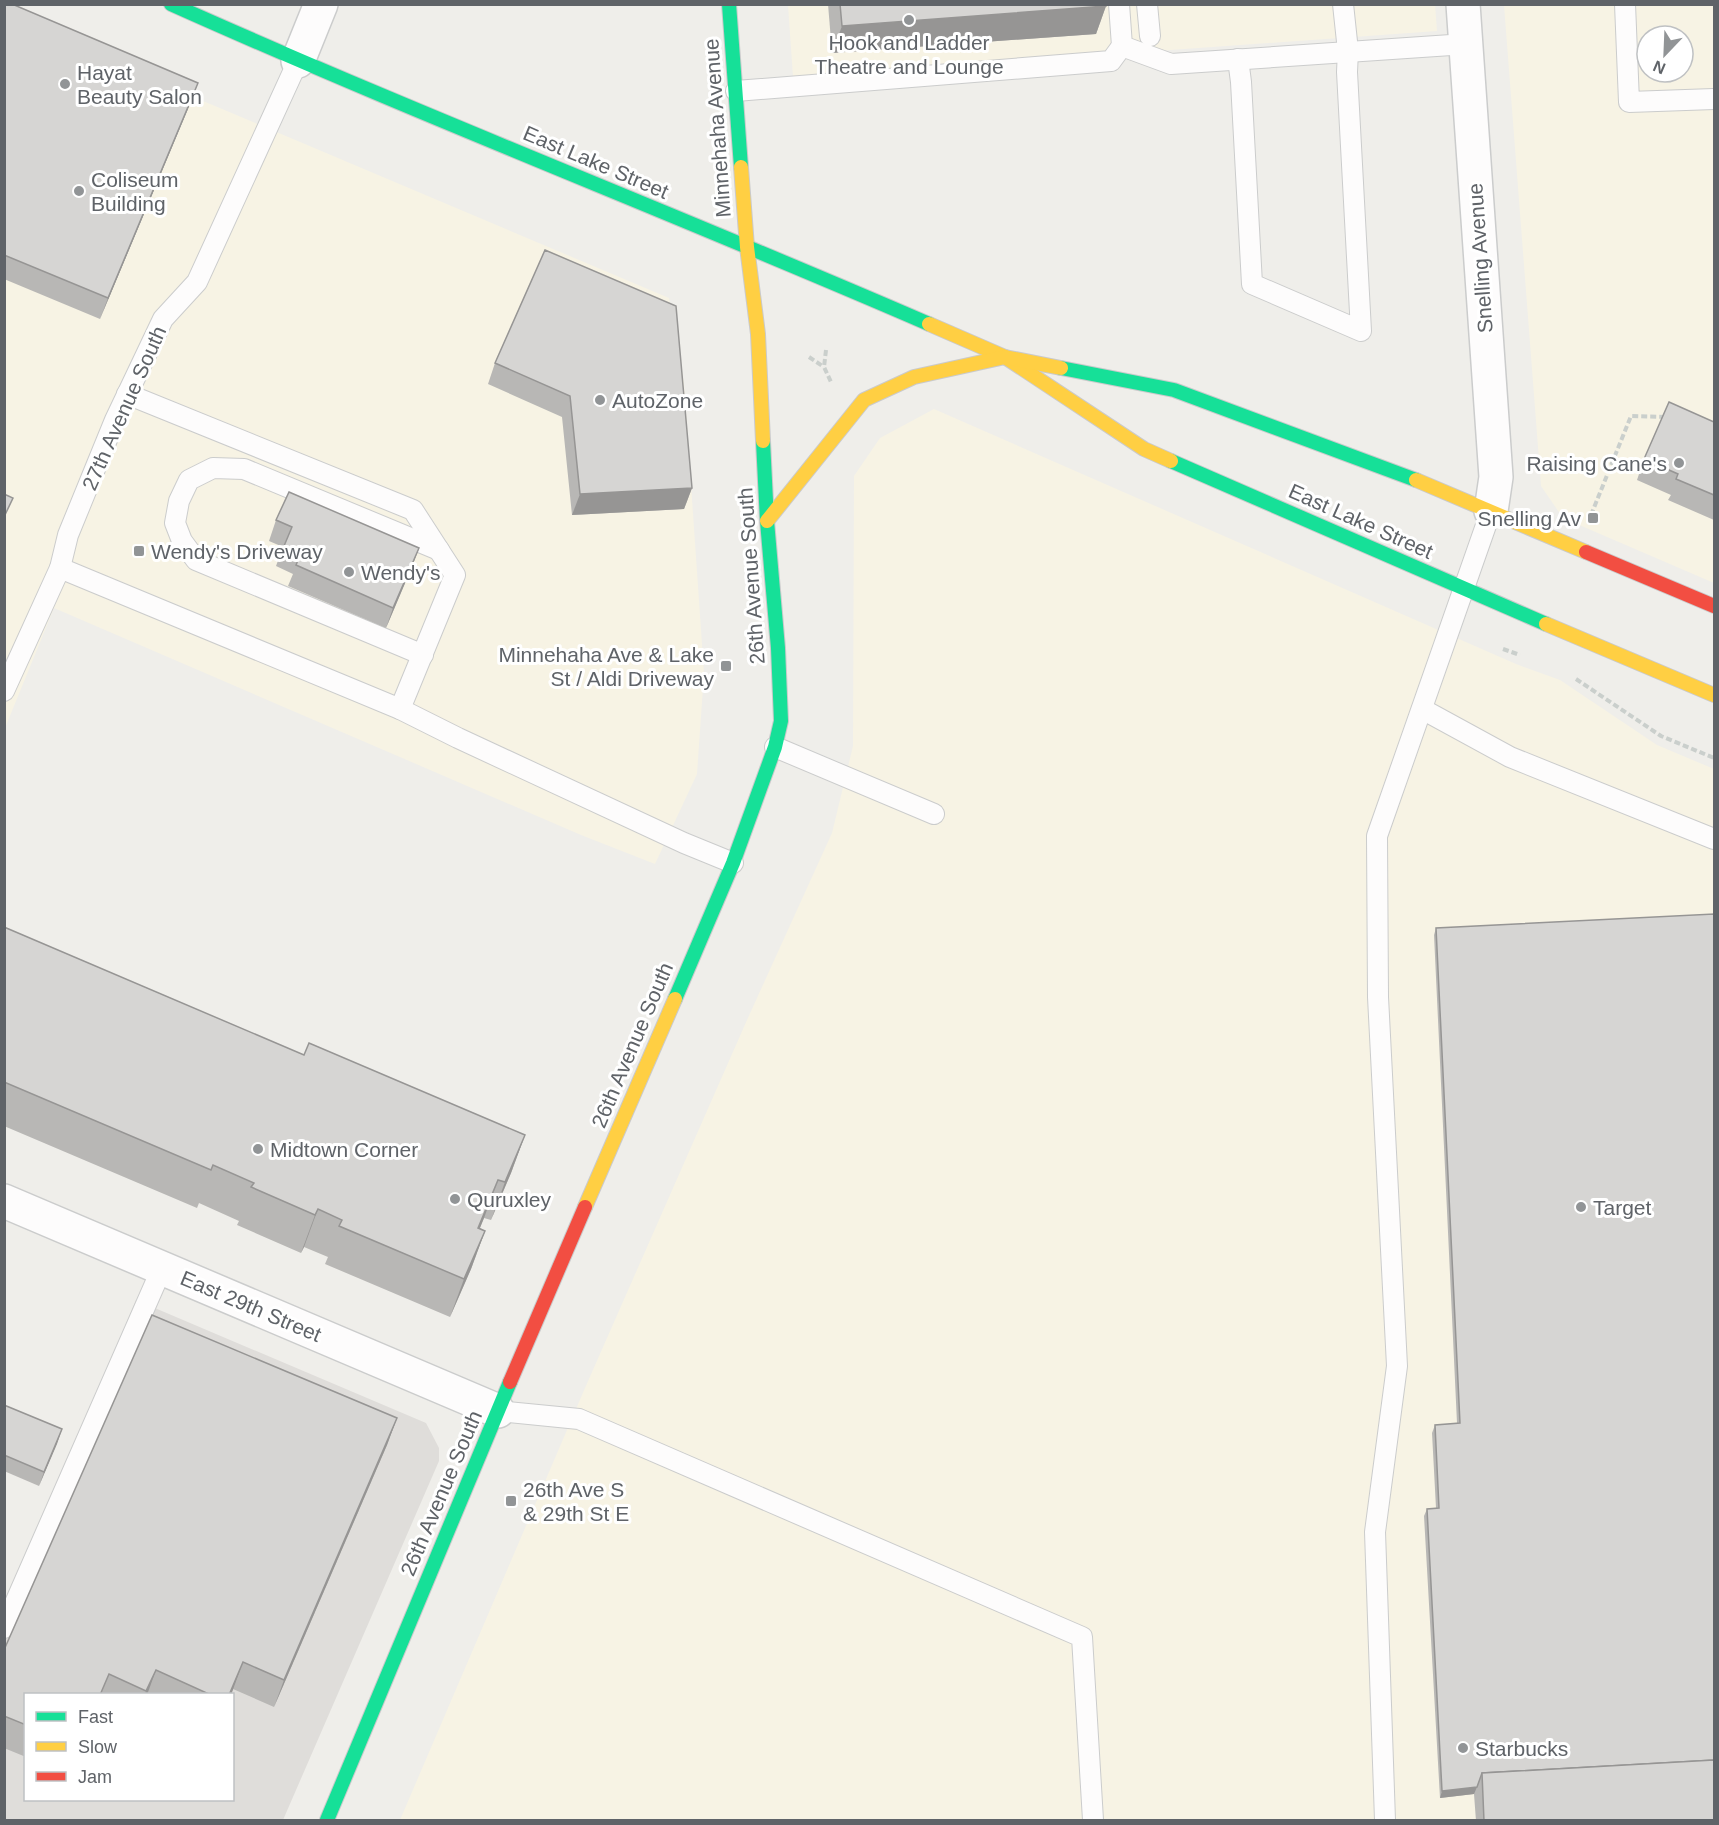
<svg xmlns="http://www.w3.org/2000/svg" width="1719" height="1825" viewBox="0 0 1719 1825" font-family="Helvetica,sans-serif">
<rect width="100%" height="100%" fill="#efeeea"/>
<!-- commercial -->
<g fill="#f7f3e4" fill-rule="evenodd">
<path d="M1435,4L1437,31L793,77L788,5Z"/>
<path d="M1504,5H1714V583L1563,518L1541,486ZM1647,36H1683V72H1647Z"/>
<path d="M5,19L215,106L669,298L684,383L704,673L697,774L655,864L581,835L54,608L5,728Z"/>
<path d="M934,409L1516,664L1560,680L1657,745L1714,769V1820H400L585,1388L747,1020L832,833L853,746L854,476L880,438Z"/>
</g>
<!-- industrial -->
<path fill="#dfddda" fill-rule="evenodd" d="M136,1300L426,1423L439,1448V1461L283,1820H5V1611ZM26,1694H232V1800H26Z"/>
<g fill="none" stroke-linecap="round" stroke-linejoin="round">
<defs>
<g id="lane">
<path d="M1119,4L1122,46L1171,64L1466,44"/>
<path d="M1147,4L1150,36"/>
<path d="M1625,4L1629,102L1714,99"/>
<path d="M1238,59L1241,82L1252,284L1361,331L1347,72L1348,51L1343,4"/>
<path d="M736,91L1111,61L1122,46"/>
<path d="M127,394L413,510L455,575L400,709"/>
<path d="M60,568L400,709L458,738L684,843L733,863"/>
<path d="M423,655L196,560L182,541L175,523L179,501L189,480L213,468L244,469L439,550"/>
<path d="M4,691L60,568L68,535L115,420L163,319L197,282L298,61"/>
<path d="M1422,709L1510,757L1714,839"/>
<path d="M775,747L934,814"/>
<path d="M498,1411L579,1419L1082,1637L1093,1820"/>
<path d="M4,1628L162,1268"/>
<path d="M1385,1820L1375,1532L1397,1366L1378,997L1377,836L1491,511"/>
</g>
<g id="street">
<path d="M1463,4L1496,477L1491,511"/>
<path d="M298,61L321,4"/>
<path d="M4,1201L498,1411"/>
</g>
<g id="fast">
<path d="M171,4C421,116 678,215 929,324"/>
<path d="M729,4L741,167"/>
<path d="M1061,368L1174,390L1416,480"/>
<path d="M1171,461L1546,624"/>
<path d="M675,999L733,863L775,747L781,721L778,648L767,521L763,441"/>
<path d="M327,1820L510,1382"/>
</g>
<g id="slow">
<path d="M741,167L747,247L758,334L763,441"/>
<path d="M929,324L1005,357L1144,449L1171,461"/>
<path d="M1416,480L1586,552"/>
<path d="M767,521L864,400L914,377L1005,357L1061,368"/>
<path d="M1546,624L1714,695"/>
<path d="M585,1207L675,999"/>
</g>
<g id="jam">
<path d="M1586,552L1714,606"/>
<path d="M510,1382L585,1207"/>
</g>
</defs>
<!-- lane casing -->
<use href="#lane" stroke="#cbcccc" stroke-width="22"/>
<!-- street casing -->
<use href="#street" stroke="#cbcccc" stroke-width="36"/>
<!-- fast casing -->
<use href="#fast" stroke="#cacacb" stroke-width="16"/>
<!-- slow casing -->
<use href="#slow" stroke="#cacacb" stroke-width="16"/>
<!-- jam casing -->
<use href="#jam" stroke="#cacacb" stroke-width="16"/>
<!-- path -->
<g stroke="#cacfcc" stroke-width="4" stroke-dasharray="6 3" stroke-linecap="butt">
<path d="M826,350L824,367L831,382"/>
<path d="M809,357L824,367"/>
<path d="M1591,515L1631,416L1667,417"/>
<path d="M1503,649L1520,655"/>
<path d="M1576,679L1661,736L1714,758"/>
</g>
<!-- lane -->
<use href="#lane" stroke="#fdfcfc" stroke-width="20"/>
<!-- street -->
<use href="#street" stroke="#fdfcfc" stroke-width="33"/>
<!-- fast -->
<use href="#fast" stroke="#16e098" stroke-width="14"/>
<!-- slow -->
<use href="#slow" stroke="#ffcf43" stroke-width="14"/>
<!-- jam -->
<use href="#jam" stroke="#f24e42" stroke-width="14"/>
</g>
<!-- wall -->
<g fill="#b8b7b5">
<path d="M4,4L190,104L100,319L4,279Z"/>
<path d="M828,4H1106V6L1096,34L832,53Z"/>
<path d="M545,250L692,488L684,509L572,515L562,417L488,384L495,363Z"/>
<path d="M1714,422V520L1668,500L1671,495L1637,480L1644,459Z"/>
<path d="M276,520L419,548L411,569L386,628L288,586L293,574L276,566L283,547L269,541Z"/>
<path d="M4,927L304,1055L525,1135L511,1173L491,1220L484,1218L480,1228L485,1231L471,1269L450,1317L325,1264L328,1257L304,1247L301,1253L237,1225L239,1221L199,1203L197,1208L4,1126Z"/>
<path d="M1436,928L1714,1821H1476L1474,1794L1440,1798L1424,1516L1427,1509L1436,1508L1432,1433L1435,1425L1457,1423L1434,935Z"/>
<path d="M4,1405L62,1429L39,1486L4,1471Z"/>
<path d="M397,1418L387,1445L274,1707L233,1689L231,1695H26V1757L4,1748V1650Z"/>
</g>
<!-- shaded-wall -->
<g fill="#969594">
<path d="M1106,6L1096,34L832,53L842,26Z"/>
<path d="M198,83L190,104L100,319L108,298Z"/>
<path d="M692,488L684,509L572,515L580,494Z"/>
<path d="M419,548L411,569L386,628L393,608Z"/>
<path d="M525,1135L511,1173L491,1220L505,1182Z"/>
<path d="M498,1180L484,1218L464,1266L478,1228Z"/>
<path d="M318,1209L304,1247L301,1253L315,1215Z"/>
<path d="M485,1231L471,1269L450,1317L464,1279Z"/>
<path d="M397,1418L387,1445L274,1707L284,1680Z"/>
<path d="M62,1429L57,1444L39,1486L44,1472Z"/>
<path d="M243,1662L231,1695H229Z"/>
<path d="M156,1670L147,1695H145L146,1691Z"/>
<path d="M1477,1787L1474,1794L1440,1798L1442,1791Z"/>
</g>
<!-- building -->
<g fill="#d6d5d3" stroke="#969594" stroke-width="1.5">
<path d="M4,4H12L198,83L108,298L4,255Z"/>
<path d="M840,4H1106V6L842,26Z"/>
<path d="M545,250L676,306L692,488L580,494L570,396L495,363Z"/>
<path d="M1669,402L1714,422V495L1676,479L1678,474L1644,459Z"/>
<path d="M289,492L419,548L393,608L296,565L301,553L284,546L292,527L276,520Z"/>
<path d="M4,494L13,498L4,517Z"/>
<path d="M1714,914V1760L1482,1773L1477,1787L1442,1791L1427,1509L1439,1508L1435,1425L1460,1423L1436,928Z"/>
<path d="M4,927L304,1055L309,1043L525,1135L505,1182L498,1180L478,1228L485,1231L464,1279L339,1226L342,1220L318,1209L315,1215L251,1187L254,1183L213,1165L211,1170L4,1082Z"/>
<path d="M152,1315L397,1418L284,1680L243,1662L229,1695H211L156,1670L146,1691L109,1674L100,1695H26V1725L4,1716V1650Z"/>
<path d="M4,1405L62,1429L44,1472L4,1455Z"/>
<path d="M1714,1760V1821H1484L1482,1773Z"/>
</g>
<!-- markers -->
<g fill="#919496" stroke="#fff" stroke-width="2">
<circle cx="909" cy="20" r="6"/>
<circle cx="65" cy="84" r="6"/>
<circle cx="79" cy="191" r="6"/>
<circle cx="600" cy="400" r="6"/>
<circle cx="1679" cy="463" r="6"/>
<rect x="1587" y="512" width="12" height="12" rx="3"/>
<rect x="133" y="545" width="12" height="12" rx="3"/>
<circle cx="349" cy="572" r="6"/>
<rect x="720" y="660" width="12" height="12" rx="3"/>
<circle cx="258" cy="1149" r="6"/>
<circle cx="455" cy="1199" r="6"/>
<circle cx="1581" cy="1207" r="6"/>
<rect x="505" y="1495" width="12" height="12" rx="3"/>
<circle cx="1463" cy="1748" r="6"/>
</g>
<g text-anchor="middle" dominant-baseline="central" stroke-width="6" stroke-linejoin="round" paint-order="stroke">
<!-- poi labels -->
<g font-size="21" fill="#5f6368" stroke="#fff" text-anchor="start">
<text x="909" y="42" text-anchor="middle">Hook and Ladder<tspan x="909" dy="24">Theatre and Lounge</tspan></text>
<text x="77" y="72">Hayat<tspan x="77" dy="24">Beauty Salon</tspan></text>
<text x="91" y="179">Coliseum<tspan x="91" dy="24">Building</tspan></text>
<text x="612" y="400">AutoZone</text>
<text x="1667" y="463" text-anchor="end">Raising Cane's</text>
<text x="1581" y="518" text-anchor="end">Snelling Av</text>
<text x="151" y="551">Wendy's Driveway</text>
<text x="361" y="572">Wendy's</text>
<text x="714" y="654" text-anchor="end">Minnehaha Ave &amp; Lake<tspan x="714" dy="24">St / Aldi Driveway</tspan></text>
<text x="270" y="1149">Midtown Corner</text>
<text x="467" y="1199">Quruxley</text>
<text x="1593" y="1207">Target</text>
<text x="523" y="1489">26th Ave S<tspan x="523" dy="24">&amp; 29th St E</tspan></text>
<text x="1475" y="1748">Starbucks</text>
</g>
<!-- street labels -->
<g font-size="21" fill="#5f6368" stroke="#fff">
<text transform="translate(717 128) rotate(-94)">Minnehaha Avenue</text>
<text transform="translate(596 162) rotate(23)">East Lake Street</text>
<text transform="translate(1480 258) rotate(-94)">Snelling Avenue</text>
<text transform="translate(124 408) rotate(-66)">27th Avenue South</text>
<text transform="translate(1361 521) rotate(24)">East Lake Street</text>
<text transform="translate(751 576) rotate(-94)">26th Avenue South</text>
<text transform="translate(632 1045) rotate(-67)">26th Avenue South</text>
<text transform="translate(251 1306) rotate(23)">East 29th Street</text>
<text transform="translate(441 1493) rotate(-67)">26th Avenue South</text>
</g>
</g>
<!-- border -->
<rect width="1719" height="1825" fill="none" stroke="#5f6368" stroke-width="12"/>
<!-- legend -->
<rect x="24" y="1693" width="210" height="108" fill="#ffffff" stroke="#bfc1c3" stroke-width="1.5"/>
<rect x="36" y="1712" width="30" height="9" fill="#16e098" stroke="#bfc1c3" stroke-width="1.5"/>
<text x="78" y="1723" font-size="18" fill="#5f6368">Fast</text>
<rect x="36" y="1742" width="30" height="9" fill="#ffcf43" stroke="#bfc1c3" stroke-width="1.5"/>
<text x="78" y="1753" font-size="18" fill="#5f6368">Slow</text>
<rect x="36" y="1772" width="30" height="9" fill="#f24e42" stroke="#bfc1c3" stroke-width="1.5"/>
<text x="78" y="1783" font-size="18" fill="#5f6368">Jam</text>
<!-- north arrow -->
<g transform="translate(1665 54) rotate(203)"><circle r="28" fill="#ffffff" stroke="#bfc1c3" stroke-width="1.5"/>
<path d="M0-4.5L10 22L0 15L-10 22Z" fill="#919496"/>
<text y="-9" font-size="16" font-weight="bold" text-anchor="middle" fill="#5f6368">N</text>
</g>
</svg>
